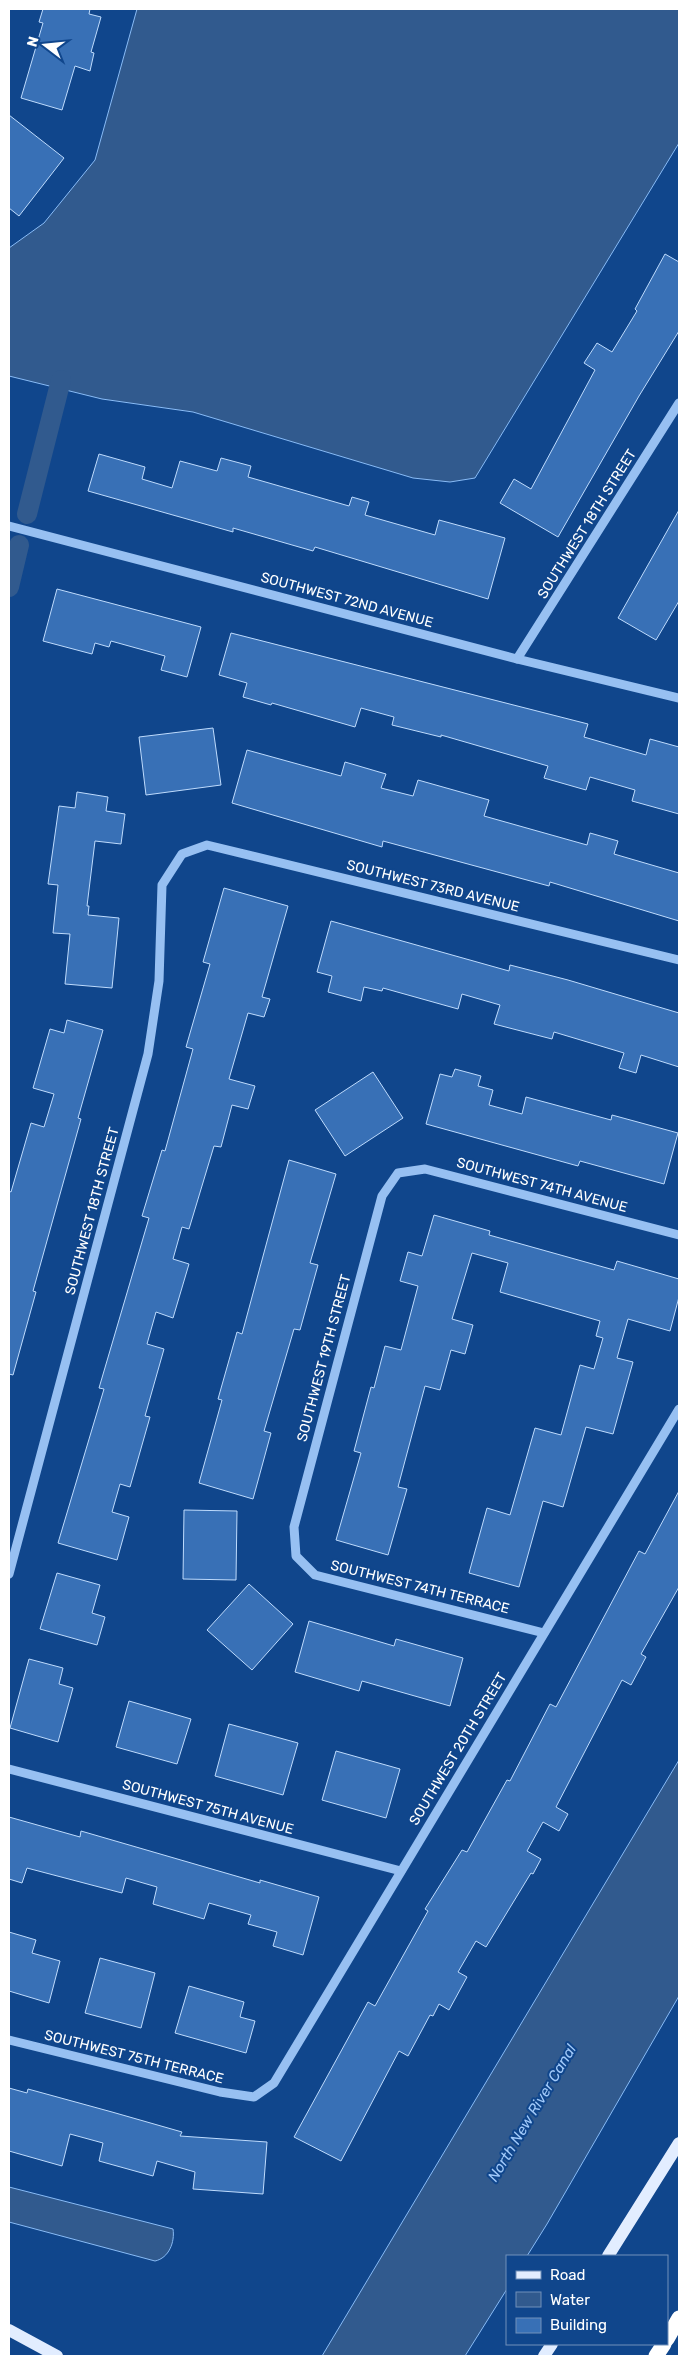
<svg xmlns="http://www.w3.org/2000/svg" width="688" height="2365" viewBox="0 0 688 2365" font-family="Rubik,sans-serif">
<rect width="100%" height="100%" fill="#10468c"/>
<!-- water -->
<g fill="#315a8e" stroke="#88bbf6">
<path d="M137,9H679V143L475,478L450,482L413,478L193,412L102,399L9,376V248L44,223L95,160Z"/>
<path d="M679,1760V1996L547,2224L527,2256H507V2289L465,2356H322Z"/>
<path d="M9,2187L173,2229C175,2242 169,2258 155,2261L9,2222Z"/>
</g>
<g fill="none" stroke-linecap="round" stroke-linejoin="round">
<!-- canal -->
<g stroke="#315a8e" stroke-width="20">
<path d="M27,514L61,380"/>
<path d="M9,587L19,545"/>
</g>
</g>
<!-- building -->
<g fill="#3870b6" stroke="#bedbfd">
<path d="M43,9H90L89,14L101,17L91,52L94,53L90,71L75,66L62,110L21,98L43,23L39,22Z"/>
<path d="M9,115L64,158L19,216L9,208Z"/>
<path d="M665,254L679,262V331L639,396L558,537L500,503L514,479L531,489L595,370L584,363L597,343L612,352L637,311L635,309Z"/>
<path d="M99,454L145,467L142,479L172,488L180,461L217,471L221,458L251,466L248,477L349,506L352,497L369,502L365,515L435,535L439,520L505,538L488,599L315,547L313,551L233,528V532L88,491Z"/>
<path d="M679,510V601L656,640L618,618Z"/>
<path d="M57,589L201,627L187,677L161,670L165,656L111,641L109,647L95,643L92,654L43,641Z"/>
<path d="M231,633L588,724L584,737L646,755L650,739L679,747V814L632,801L635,790L590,777L586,790L544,778L548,766L441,735V737L392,725L394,717L361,708L355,727L272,703L271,705L243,697L247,683L219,675Z"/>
<path d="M213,728L221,785L146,795L139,737Z"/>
<path d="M247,750L341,776L345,762L386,774L381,788L413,796L418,780L489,800L484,816L587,845L590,833L618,841L614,854L679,873V921L550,882L549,886L383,841L382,847L232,803Z"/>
<path d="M77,792L108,797L106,811L125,814L121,844L95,841L87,906H89L88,915L119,918L112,988L65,984L70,934L53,933L58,885L48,884L59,806L75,808Z"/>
<path d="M224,888L288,906L262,997L270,999L264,1017L248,1013L229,1079L255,1086L248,1109L232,1105L221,1147L214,1146L189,1229L182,1227L173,1259L189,1264L173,1318L156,1312L147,1344L164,1349L145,1416L150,1417L130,1487L120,1484L112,1512L129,1517L117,1560L58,1543L104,1389L99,1388L149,1218L142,1216L162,1150L165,1151L193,1049L186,1047L210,964L203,962Z"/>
<path d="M331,921L509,971L510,965L568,980L679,1013V1067L641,1055L636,1073L619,1068L624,1053L554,1032L552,1039L494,1024L500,1005L462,994L458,1009L383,988L382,991L364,987L361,1001L328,992L332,976L317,972Z"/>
<path d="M67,1020L103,1030L78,1118L81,1119L33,1291L36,1292L13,1375L9,1374V1191L11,1192L31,1123L44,1127L54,1094L33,1088L50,1029L64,1033Z"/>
<path d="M455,1069L481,1076L478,1086L493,1090L489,1105L522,1114L526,1097L611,1120L612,1115L678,1133L664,1184L580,1161L578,1166L426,1124L440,1074L452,1077Z"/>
<path d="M373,1072L403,1118L345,1156L315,1110Z"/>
<path d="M289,1160L336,1174L310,1263L318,1265L300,1330L294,1329L264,1431L271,1433L253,1499L199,1483L222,1400L218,1399L237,1332L242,1334Z"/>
<path d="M434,1215L490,1231L489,1235L614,1270L617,1261L679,1279V1297L670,1331L628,1319L617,1358L633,1362L613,1434L586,1427L563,1507L543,1501L519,1587L469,1573L487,1508L510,1515L535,1428L561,1435L580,1365L594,1369L603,1338L596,1336L600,1321L500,1292L508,1263L472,1253L452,1319L473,1325L465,1354L451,1350L440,1390L425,1386L398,1487L407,1489L388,1555L336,1540L361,1453L354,1451L371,1387L374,1388L385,1346L401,1350L418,1286L400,1281L408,1252L422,1256Z"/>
<path d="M679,1491V1587L641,1654L646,1657L631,1685L622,1680L556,1807L568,1814L559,1831L543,1822L527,1851L541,1859L533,1874L531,1873L486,1947L476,1941L458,1972L467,1977L449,2010L439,2004L433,2016L430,2015L408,2056L399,2051L341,2161L294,2137L368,2002L375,2006L428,1911L425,1909L462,1850L467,1852L507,1780L510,1781L550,1704L556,1707L639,1551L645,1554Z"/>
<path d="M184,1510L237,1511L236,1580L183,1579Z"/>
<path d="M57,1573L100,1585L92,1613L105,1617L97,1645L40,1629Z"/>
<path d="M249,1584L293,1624L252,1670L207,1630Z"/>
<path d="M309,1621L394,1646L396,1639L463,1658L450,1706L362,1681L359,1691L295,1672Z"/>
<path d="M29,1659L63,1668L59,1684L73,1688L58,1742L10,1728Z"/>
<path d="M129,1701L191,1719L177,1764L116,1747Z"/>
<path d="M229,1724L298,1743L283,1795L215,1776Z"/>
<path d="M336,1751L400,1769L386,1818L322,1800Z"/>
<path d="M9,1817L80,1837L81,1831L260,1883V1880L319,1897L303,1955L273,1946L277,1932L248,1924L251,1915L209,1903L204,1919L153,1904L157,1887L126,1878L122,1893L27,1868L22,1883L9,1879Z"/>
<path d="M9,1932L36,1940L32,1953L60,1961L49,2003L9,1991Z"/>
<path d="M100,1958L155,1973L141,2028L85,2013Z"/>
<path d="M189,1986L244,2002L240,2017L255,2021L246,2053L175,2033Z"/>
<path d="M9,2088L27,2093L28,2089L112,2112L182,2132L180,2136L267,2142L263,2194L193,2189L195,2172L157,2161L153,2176L99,2161L103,2143L70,2134L62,2166L9,2151Z"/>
</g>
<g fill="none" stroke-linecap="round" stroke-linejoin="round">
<!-- minor -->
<g stroke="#97c0f2" stroke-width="9">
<path d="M9,526L517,659L679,698"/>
<path d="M517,659L679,403"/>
<path d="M9,1574L148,1054L159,981L162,885L182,854L207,845L679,960"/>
<path d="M544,1633L315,1575L296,1556L294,1527L382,1196L398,1173L425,1169L679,1235"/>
<path d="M9,1769L401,1871"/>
<path d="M9,2040L220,2092L254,2097L274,2083L679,1409"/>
</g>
<!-- major -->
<g stroke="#e2edff" stroke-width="12">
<path d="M608,2256L679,2143"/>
<path d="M9,2330L57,2356"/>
<path d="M544,2356L552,2344"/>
</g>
<!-- highway -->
<g stroke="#fff" stroke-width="15">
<path d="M667,2339L679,2318"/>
<path d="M656,2356L664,2344"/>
</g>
</g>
<g text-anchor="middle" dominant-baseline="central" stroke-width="4" stroke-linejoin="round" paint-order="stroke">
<!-- street labels -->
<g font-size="14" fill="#fff" stroke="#10468c">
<text transform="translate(587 524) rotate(-58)">SOUTHWEST 18TH STREET</text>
<text transform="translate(347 600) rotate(15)">SOUTHWEST 72ND AVENUE</text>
<text transform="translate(433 886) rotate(14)">SOUTHWEST 73RD AVENUE</text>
<text transform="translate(542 1185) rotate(15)">SOUTHWEST 74TH AVENUE</text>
<text transform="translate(92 1211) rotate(-75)">SOUTHWEST 18TH STREET</text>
<text transform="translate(324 1358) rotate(-75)">SOUTHWEST 19TH STREET</text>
<text transform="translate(420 1587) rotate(14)">SOUTHWEST 74TH TERRACE</text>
<text transform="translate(458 1749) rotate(-59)">SOUTHWEST 20TH STREET</text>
<text transform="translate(208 1807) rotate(15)">SOUTHWEST 75TH AVENUE</text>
<text transform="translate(134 2057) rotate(14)">SOUTHWEST 75TH TERRACE</text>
</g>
<!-- water labels -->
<g font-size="15" font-style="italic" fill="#a2cafa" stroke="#10468c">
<text transform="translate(532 2113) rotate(-59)">North New River Canal</text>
</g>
</g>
<!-- border -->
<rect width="688" height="2365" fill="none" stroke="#ffffff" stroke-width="20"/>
<!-- legend -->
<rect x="506" y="2255" width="162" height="90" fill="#10468c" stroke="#7090ba"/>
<rect x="516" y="2271" width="25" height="8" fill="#e2edff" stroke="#7090ba"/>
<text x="550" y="2280" font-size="15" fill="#ffffff">Road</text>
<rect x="516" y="2292" width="25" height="15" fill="#315a8e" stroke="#7090ba"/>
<text x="550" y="2305" font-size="15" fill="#ffffff">Water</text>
<rect x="516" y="2318" width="25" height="15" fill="#3870b6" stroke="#7090ba"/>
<text x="550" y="2330" font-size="15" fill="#ffffff">Building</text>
<!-- north arrow -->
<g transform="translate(45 45) rotate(286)" stroke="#10468c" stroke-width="4" paint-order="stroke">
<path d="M0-4L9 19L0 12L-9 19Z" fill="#ffffff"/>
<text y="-8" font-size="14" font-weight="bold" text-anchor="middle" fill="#ffffff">N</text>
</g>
</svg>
